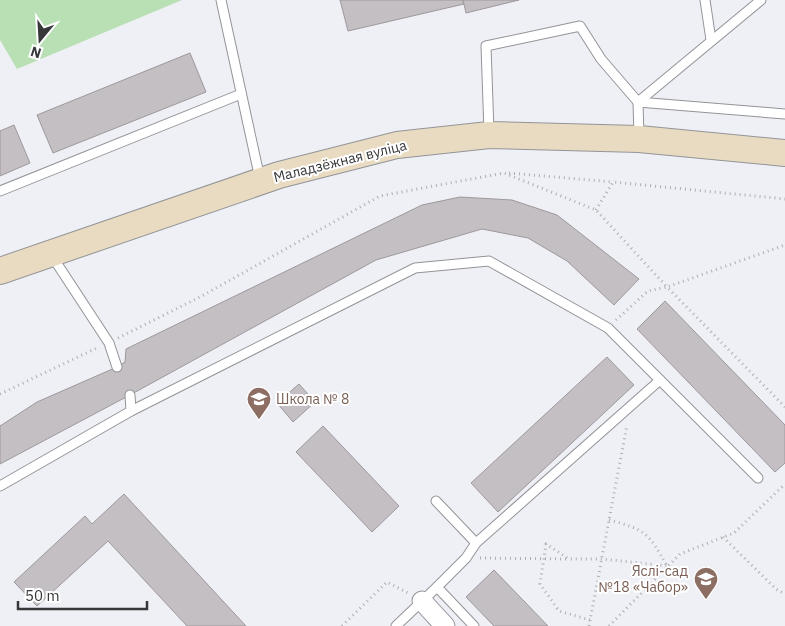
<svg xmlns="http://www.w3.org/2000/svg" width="785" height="626" viewBox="0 0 785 626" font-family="'IBM Plex Sans',sans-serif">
<rect width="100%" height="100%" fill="#eff0f5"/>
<!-- green -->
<path fill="#b9e0b4" d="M0,0H182L17,69L0,40Z"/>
<!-- building -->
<g fill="#c4bfc3" stroke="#9d989c">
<path d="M340,0H463L464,4L348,31Z"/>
<path d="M463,0H519L466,13Z"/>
<path d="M190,53L206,92L53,153L37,115Z"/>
<path d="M14,125L30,163L0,176V131Z"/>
<path d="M460,197L512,200L557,215L639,279L614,305L567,261L528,238L482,229L376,260L130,395L0,464V426L37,402L117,367L125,362L126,349L422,205Z"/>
<path d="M665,301L785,425V463L775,472L637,329Z"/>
<path d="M607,357L634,385L498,512L471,483Z"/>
<path d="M299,384L315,402L293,422L277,403Z"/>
<path d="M323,426L399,506L372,532L296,452Z"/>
<path d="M124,494L246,626H187L108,541L37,606L14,582L85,516L92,524Z"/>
<path d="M494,570L548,626H494L466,597Z"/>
</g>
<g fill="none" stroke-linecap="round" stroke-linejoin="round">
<defs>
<g id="lane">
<path d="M221,0L260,179"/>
<path d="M705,0L711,40"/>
<path d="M489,132L486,46L580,26L601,59L638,102L785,114"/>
<path d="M639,137L638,102L761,0"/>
<path d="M0,191L241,94"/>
<path d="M52,256L109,343L117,367"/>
<path d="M660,380L758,478"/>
<path d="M130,395L131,411"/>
<path d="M0,486L131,411L415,268L489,261L608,328L660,380L476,543L466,558L437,587"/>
<path d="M436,501L476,543"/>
<path d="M396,626L437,587L474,626"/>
</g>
<path id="street" d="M422,601L445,626"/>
<path id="secondary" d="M0,271L279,175L397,145L489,135L639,139L785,153"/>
</defs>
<!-- lane casing -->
<use href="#lane" stroke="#939498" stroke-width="11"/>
<!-- street casing -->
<use href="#street" stroke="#939498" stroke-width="21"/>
<!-- secondary casing -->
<use href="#secondary" stroke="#939498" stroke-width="28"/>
<!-- path -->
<g stroke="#adaeb2" stroke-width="3" stroke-dasharray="1 4" stroke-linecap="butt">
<path d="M509,173L613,182"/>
<path d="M596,210L613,182L785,199"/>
<path d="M616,320L648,291L667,287L785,407"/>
<path d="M118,338L200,297L380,196L504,173L596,210L667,287L785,245"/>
<path d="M0,394L99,347"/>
<path d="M609,520C647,530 648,533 667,566"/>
<path d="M723,537L776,589L785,594"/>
<path d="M480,558L568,559"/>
<path d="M590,620L559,611L540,584L546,544L569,559H602L668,566"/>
<path d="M342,626L387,582L408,593"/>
<path d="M589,626L627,425"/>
<path d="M609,626L680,554L734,533L785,484"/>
</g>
<!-- lane -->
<use href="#lane" stroke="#fff" stroke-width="9"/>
<!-- street -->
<use href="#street" stroke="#fff" stroke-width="19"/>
<!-- secondary -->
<use href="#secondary" stroke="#e8dbc1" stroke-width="26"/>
</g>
<!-- icons -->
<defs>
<symbol id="school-pin" viewBox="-11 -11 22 30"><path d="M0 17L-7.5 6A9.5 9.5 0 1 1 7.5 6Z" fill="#8d6e63" stroke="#fff"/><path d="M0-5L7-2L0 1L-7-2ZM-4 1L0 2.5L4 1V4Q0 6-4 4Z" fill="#fff"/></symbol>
</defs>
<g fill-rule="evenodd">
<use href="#school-pin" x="245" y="385" width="28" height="38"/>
<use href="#school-pin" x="692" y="565" width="28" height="38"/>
</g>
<g text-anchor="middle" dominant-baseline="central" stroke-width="4" stroke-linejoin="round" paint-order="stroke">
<!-- street labels -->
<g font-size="14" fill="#363739" stroke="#fff">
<text transform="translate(340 161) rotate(-14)">Маладзёжная вуліца</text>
</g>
<!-- education labels -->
<g font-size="14" fill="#785e54" stroke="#fff" text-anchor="start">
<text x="276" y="399">Школа № 8</text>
<text x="688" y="571" text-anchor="end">Яслі-сад<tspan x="688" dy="16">№18 «Чабор»</tspan></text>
</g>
</g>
<!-- north arrow -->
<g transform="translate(40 40) rotate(198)" stroke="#ffffff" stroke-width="4" paint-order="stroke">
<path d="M0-4L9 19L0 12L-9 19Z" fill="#363739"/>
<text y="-8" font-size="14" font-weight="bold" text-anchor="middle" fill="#363739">N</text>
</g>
<!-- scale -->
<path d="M18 601v8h129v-8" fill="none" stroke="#363739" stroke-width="2.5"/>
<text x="25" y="601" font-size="15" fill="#363739" stroke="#ffffff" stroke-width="4" paint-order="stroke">50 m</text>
</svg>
